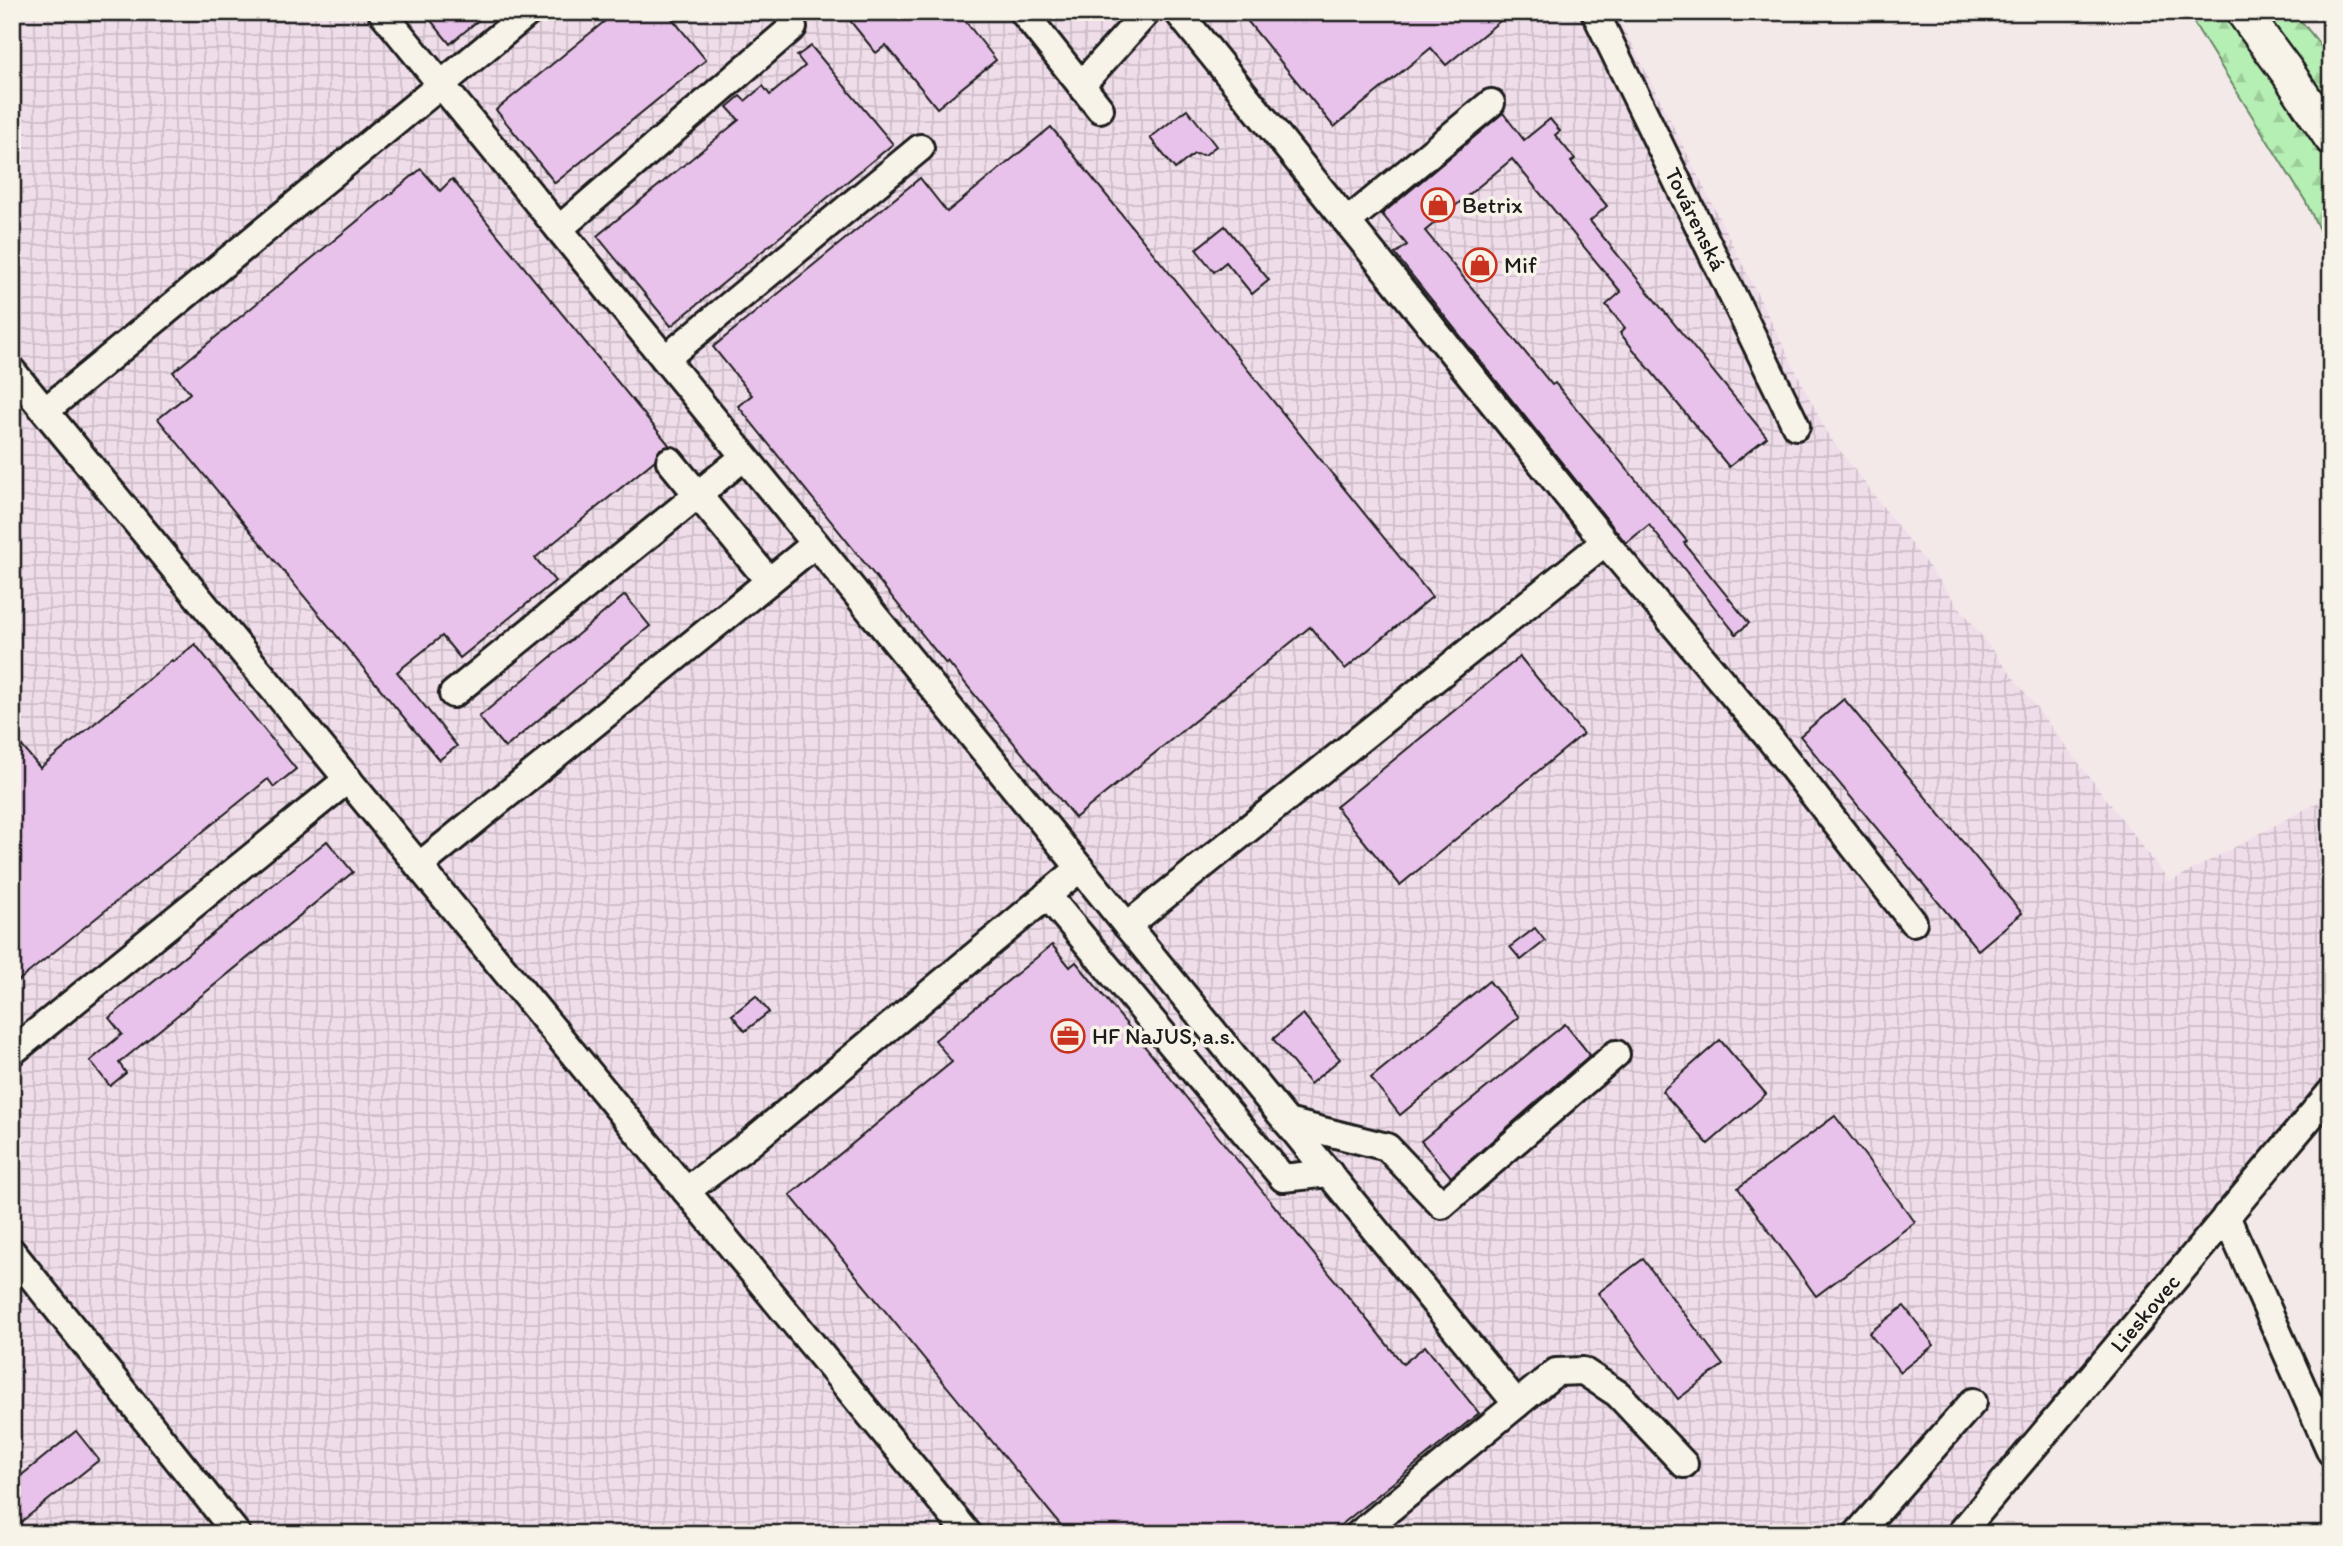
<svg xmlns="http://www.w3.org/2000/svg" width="2343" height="1546" viewBox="0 0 2343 1546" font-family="Itim,sans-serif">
<defs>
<pattern id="industrial-grid" width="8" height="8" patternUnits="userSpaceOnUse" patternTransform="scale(1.75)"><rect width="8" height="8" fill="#f0ddea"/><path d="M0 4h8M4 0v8" fill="none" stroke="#cdbdc8"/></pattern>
<pattern id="forest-firs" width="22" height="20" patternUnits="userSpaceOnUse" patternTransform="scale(1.75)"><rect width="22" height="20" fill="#b6efb3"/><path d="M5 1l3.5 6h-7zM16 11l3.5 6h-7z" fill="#9ccc99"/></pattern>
</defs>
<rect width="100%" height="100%" fill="#f4e9e9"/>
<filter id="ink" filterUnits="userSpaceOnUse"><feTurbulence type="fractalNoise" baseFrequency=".0143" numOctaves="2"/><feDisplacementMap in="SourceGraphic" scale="14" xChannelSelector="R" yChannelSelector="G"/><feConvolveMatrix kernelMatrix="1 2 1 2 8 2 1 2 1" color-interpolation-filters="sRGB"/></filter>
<g filter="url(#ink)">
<!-- industrial -->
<path fill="url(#industrial-grid)" d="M12,12H1616L1828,435L2170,882L2331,795V1072L1944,1534H12Z"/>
<!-- forest -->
<path fill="url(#forest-firs)" stroke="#698668" stroke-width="2" d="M2187,12H2294L2331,58V255L2306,202Z"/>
<!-- building -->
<g fill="#e8c2eb" stroke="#1c1c1c" stroke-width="2">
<path d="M424,12H488L450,44Z"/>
<path d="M616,12H667L706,60L555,183L496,110Z"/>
<path d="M843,12H958L996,60L937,108L886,45L876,53Z"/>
<path d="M1240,12H1511L1446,65L1431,48L1334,127Z"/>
<path d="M811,46L893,144L671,326L597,236L739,120L727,107L740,96L745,101L763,86L770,95L805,66L797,56Z"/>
<path d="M1187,109L1216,146L1205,155L1194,154L1175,169L1150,138Z"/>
<path d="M1503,113L1524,140L1550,119L1560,131L1555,135L1575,159L1571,162L1607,206L1590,221L1767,437L1729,467L1620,333L1625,328L1606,305L1621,292L1512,159L1425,231L1552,385L1555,383L1687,541L1684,543L1749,623L1736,634L1649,525L1626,543L1395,254L1407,245L1382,214Z"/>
<path d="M1051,127L1432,597L1345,669L1310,627L1075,818L948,662L946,664L738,406L752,395L713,347L920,178L947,212Z"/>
<path d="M421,169L440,191L452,179L670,446L660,449L655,460L535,558L555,581L460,658L442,636L397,672L457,746L439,760L158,419L190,393L173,372Z"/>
<path d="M1225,226L1269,280L1252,294L1226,262L1214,272L1196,249Z"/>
<path d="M625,595L650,626L505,748L479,717Z"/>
<path d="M195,644L296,769L274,787L268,779L12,986V734L40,768L172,660L173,662Z"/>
<path d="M1520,657L1583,734L1400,885L1336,807Z"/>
<path d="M1844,699L2022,913L1978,950L1800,736Z"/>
<path d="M327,841L353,872L119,1063L126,1073L110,1086L90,1061L122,1034L109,1018Z"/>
<path d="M1535,928L1545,941L1521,960L1510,947Z"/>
<path d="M1052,945L1070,967L1076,962L1403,1364L1425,1346L1479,1413L1330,1534H1068L790,1195L952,1062L935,1040Z"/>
<path d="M1489,981L1519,1017L1400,1115L1371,1078Z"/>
<path d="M756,996L769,1012L745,1031L732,1015Z"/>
<path d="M1303,1014L1340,1059L1310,1084L1273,1039Z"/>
<path d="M1565,1024L1590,1055L1451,1177L1421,1141Z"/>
<path d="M1720,1040L1766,1094L1708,1144L1662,1091Z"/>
<path d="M1835,1116L1915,1222L1816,1296L1738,1188Z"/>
<path d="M1643,1259L1723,1365L1678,1399L1598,1293Z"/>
<path d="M1904,1306L1934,1345L1900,1372L1869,1333Z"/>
<path d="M76,1431L99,1460L12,1529V1483Z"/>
</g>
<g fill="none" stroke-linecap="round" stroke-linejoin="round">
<defs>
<g id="minor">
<path d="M382,12L1517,1404"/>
<path d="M1023,12L1100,109"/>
<path d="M1178,12L1605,542L1770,739L1913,922"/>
<path d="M1595,12L1796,426"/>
<path d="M1081,85L1147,12"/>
<path d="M1347,222L1491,103"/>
<path d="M559,229L793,27"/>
<path d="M665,359L920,148"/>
<path d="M12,371L968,1534"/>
<path d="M45,411L529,12"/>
<path d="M670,461L769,581"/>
<path d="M453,694L744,457"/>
<path d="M419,866L815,544"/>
<path d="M1047,895L1283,1178L1329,1173"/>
<path d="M1127,926L1605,542"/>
<path d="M12,1052L348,779"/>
<path d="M1287,1122L1387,1147L1442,1205L1616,1054"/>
<path d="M686,1191L750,1143L1080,868"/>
<path d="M2226,1216L2331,1452"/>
<path d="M12,1252L237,1534"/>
<path d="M1359,1534L1556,1372L1583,1371L1618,1394L1684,1464"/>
<path d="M1857,1534L1973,1402"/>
<path d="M1960,1534L2331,1092"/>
</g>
<path id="major" d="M2243,12L2288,73L2331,138"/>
</defs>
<!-- minor casing -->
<use href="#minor" stroke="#1c1c1c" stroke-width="32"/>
<!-- major casing -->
<use href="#major" stroke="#1c1c1c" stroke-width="38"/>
<!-- minor -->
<use href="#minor" stroke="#f7f3e8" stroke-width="26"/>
<!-- major -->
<use href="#major" stroke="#f7f3e8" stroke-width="33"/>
</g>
</g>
<!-- icons -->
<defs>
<symbol id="shop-ring" viewBox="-11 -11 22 22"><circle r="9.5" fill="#f7f3e8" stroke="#c8321e" stroke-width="1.5"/><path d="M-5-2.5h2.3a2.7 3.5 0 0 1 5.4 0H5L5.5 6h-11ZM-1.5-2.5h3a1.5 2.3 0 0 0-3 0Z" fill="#c8321e"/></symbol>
<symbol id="office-ring" viewBox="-11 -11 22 22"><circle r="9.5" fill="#f7f3e8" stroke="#c8321e" stroke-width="1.5"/><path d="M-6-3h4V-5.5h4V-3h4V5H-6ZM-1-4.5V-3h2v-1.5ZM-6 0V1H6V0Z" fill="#c8321e"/></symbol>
</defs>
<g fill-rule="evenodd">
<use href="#shop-ring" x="1419" y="186" width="38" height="38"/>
<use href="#shop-ring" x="1461" y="246" width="38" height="38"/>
<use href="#office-ring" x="1049" y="1017" width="38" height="38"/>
</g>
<g text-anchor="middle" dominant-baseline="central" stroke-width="7" stroke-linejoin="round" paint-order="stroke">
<!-- poi labels -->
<g font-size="23" fill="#1c1c1c" stroke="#f7f3e8" text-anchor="start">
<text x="1462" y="205">Betrix</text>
<text x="1504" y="265">Mif</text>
<text x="1092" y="1036">HF NaJUS, a.s.</text>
</g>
<!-- street labels -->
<g font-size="23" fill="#1c1c1c" stroke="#f7f3e8">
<text transform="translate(1696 219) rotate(64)">Továrenská</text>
<text transform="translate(2145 1313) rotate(-50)">Lieskovec</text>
</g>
</g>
<!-- margin -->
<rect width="2343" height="1546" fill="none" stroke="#f7f3e8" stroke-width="42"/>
<rect x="21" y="21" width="2301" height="1504" fill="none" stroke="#1c1c1c" stroke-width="2.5" filter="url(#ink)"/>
</svg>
